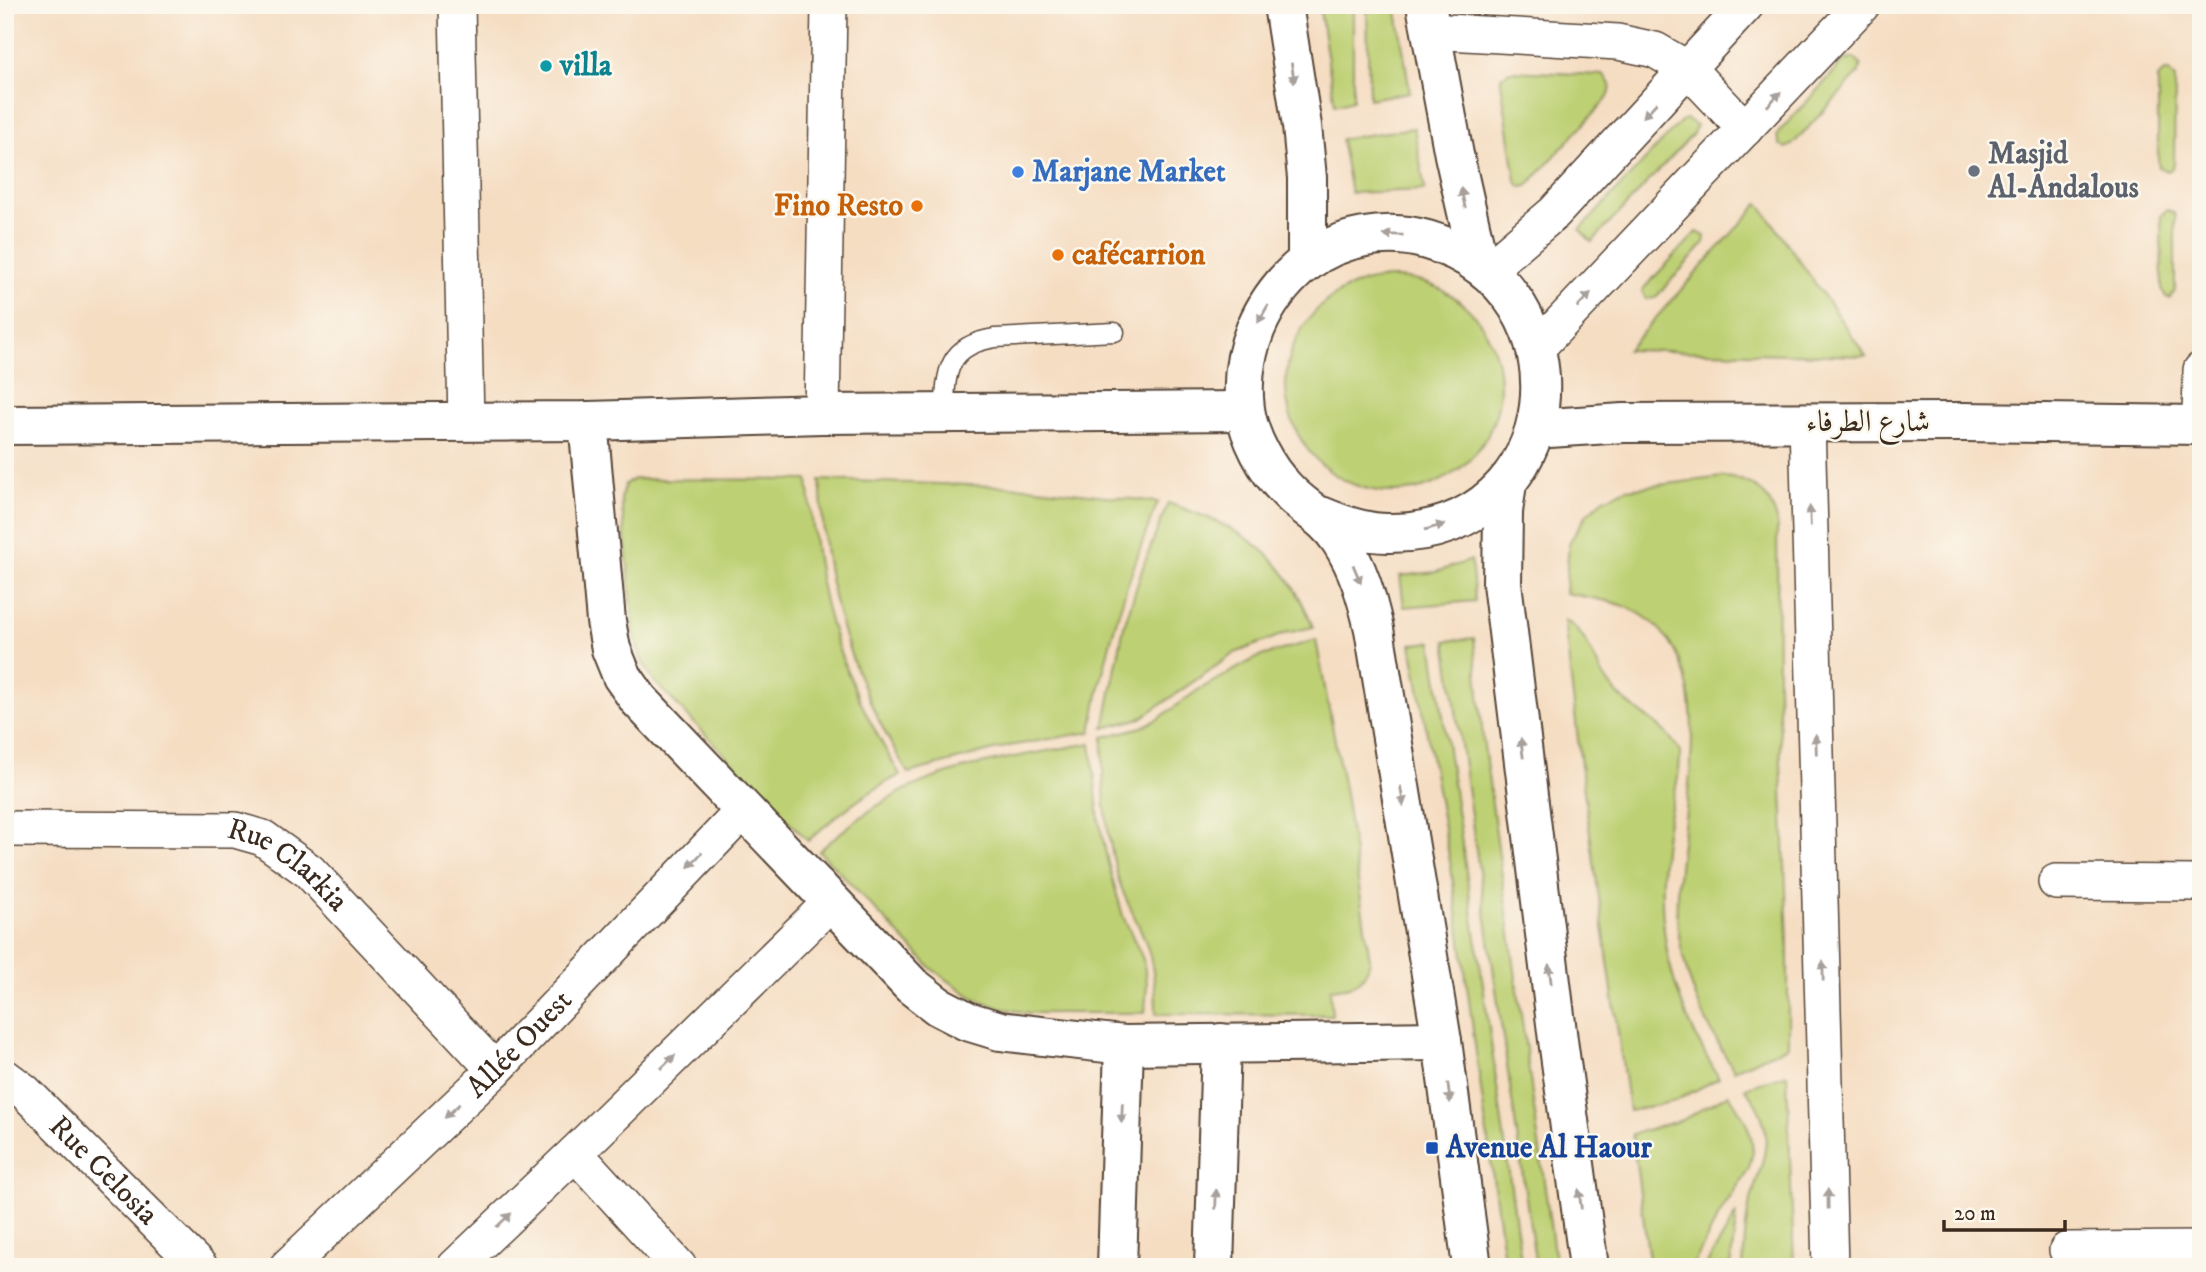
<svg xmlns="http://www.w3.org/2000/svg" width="2206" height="1272" viewBox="0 0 2206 1272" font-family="'IM FELL DW Pica',Amiri,serif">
<rect width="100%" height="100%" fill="#fbf7ec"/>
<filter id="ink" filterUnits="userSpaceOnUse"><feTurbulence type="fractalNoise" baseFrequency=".0143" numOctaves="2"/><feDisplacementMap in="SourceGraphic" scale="14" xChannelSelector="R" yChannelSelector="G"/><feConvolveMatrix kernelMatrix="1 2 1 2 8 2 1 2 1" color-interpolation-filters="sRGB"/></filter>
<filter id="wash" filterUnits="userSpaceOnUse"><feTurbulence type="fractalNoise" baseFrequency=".00686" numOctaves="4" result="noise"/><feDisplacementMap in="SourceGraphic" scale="28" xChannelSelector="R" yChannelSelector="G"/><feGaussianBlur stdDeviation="1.57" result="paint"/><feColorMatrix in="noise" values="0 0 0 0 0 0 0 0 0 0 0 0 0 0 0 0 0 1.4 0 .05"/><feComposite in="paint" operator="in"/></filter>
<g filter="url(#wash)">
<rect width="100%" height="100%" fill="#f5ddc2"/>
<!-- green -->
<g fill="#bdd073" stroke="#7c7d48" stroke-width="2">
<path d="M1319,5H1353V100L1335,105Z"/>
<path d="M1367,5H1396L1410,92L1369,99Z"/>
<path d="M1854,58L1861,65L1858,74L1792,145L1786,148L1780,145L1777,136L1779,132L1844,61Z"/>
<path d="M1510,71L1603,75C1611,83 1613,88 1607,99L1527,186L1521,187L1516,181L1501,82V77Z"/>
<path d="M2164,72H2169L2175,79L2174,163L2172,168L2168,171L2159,167L2158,162V78Z"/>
<path d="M1687,119L1696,125L1693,134L1592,242L1580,230L1681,121Z"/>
<path d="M1414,128L1425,190L1351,193L1341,139Z"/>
<path d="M1759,203L1866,356L1627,350Z"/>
<path d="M2167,210L2173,212L2175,216V291L2170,298L2166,297L2162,290L2161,215Z"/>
<path d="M1697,232L1705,236L1704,244L1655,298L1646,299L1642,291L1645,287Z"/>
<circle cx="1393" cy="385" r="107"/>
<path d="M1723,477C1752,479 1769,492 1777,520L1778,687L1788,942V1046L1734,1070C1704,1023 1681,974 1677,917C1672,831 1732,672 1642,615C1620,601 1591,598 1565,593L1569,543L1587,514L1604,499L1627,489Z"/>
<path d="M635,479L808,480C812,521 816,562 825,602C839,664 868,721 900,775C865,793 837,814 808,841L653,680L642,661L635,638L621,498L625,484Z"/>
<path d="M820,480L1029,487L1158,502C1127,579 1105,649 1091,732L1009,746L908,773C867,706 837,633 826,554C823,530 822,504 820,480Z"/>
<path d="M1168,503C1242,528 1284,551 1313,627L1286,633L1235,653L1141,718L1104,728L1124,626L1144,564Z"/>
<path d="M1471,560L1475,601L1404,607L1400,576L1436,572Z"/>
<path d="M1564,620C1589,633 1593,664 1610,685C1629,711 1666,723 1680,752C1681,778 1670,806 1666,832C1653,927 1669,997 1719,1078L1675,1101L1629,1111L1584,791Z"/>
<path d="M1474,638L1483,739L1556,1267H1536L1446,641Z"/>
<path d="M1316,640L1345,794L1370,960C1364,985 1353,987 1330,989L1332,1015L1156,1014C1156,988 1154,964 1145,940C1137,920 1126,902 1119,881C1105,834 1102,786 1103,737L1142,727L1158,719L1198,690L1258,657Z"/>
<path d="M1432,642L1483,985L1522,1267H1505L1451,867L1411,644Z"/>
<path d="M1091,743L1099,820L1108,863L1123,916L1143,959L1147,983L1145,1013H1029L1000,1008L972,997L932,969L819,851C846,827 874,805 907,789C964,762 1030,755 1091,743Z"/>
<path d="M1787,1074L1794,1267H1743C1744,1247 1745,1226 1749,1207C1762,1156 1781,1135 1745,1088Z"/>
<path d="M1729,1094L1745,1120L1751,1136L1753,1152L1749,1168L1720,1213L1692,1267H1650L1632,1134L1682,1120Z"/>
<path d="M1737,1213L1730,1267H1705Z"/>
</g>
</g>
<g filter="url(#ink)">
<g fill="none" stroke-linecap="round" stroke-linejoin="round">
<defs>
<path id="lane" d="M945,413C945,371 948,345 995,338L1115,332"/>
<g id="street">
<path d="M457,5L466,421"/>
<path d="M1430,31L1618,42L1655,50L1688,69L1745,129"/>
<path d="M1487,270L1554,213L1746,5"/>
<path d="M1536,349L1862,5"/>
<path d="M822,414L829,5"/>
<path d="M1807,422L1830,1267"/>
<path d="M2200,425L2201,370"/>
<path id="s1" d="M5,829L235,830L263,838L309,871L495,1070"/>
<path d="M2056,882L2201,883"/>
<path id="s2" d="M5,1077L24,1091L200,1267"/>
<path d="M575,1153L679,1267"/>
<path d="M2067,1250L2201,1249"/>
<path id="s3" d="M287,1267L495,1070L743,811"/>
<path d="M455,1267L575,1153L832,901"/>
</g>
<g id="secondary">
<path d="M588,421L606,621L611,649L622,676L639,700L911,985L938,1006L967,1021L1000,1031L1033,1035L1124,1045L1442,1041"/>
<path d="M5,425L588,421L822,414L1245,411"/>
<path d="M1535,429L1623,423L1963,422L2201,425"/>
<path d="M1117,1267L1124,1045"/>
<path d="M1214,1267L1221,1043"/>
</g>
<g id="primary">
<path d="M1283,5L1302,126L1307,178V262"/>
<path d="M1426,5L1454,155L1479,265"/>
<path d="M1507,483L1503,512L1502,583L1558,1040L1589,1267"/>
<path d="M1321,516C1342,525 1364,533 1388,533C1570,535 1596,289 1427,240C1387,228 1338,237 1305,263C1261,299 1238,352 1245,409C1249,437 1266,469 1286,489C1304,509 1323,515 1340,540C1358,567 1367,598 1374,629L1442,1041L1472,1267"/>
</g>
</defs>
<!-- lane casing -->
<use href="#lane" stroke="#574537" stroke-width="21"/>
<!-- street casing -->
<use href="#street" stroke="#574537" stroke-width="38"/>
<!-- secondary casing -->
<use href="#secondary" stroke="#574537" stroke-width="42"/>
<!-- primary casing -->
<use href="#primary" stroke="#574537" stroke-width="42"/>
<!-- lane -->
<use href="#lane" stroke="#fff" stroke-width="18"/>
<!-- street -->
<use href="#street" stroke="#fff" stroke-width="35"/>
<!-- secondary -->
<use href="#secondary" stroke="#fff" stroke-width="38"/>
<!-- primary -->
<use href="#primary" stroke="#fff" stroke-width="38"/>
</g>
<!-- one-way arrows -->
<defs><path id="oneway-solid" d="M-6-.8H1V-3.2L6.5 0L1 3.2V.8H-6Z" transform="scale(1.75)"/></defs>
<g fill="#a79f9a">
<use href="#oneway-solid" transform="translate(1293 73) rotate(81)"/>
<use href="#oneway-solid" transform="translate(1774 99) rotate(-47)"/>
<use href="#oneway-solid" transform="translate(1650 110) rotate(133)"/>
<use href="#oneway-solid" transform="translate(1463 198) rotate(-102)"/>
<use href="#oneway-solid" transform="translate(1393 235) rotate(-179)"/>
<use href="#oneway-solid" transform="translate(1584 300) rotate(-46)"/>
<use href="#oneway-solid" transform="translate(1263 314) rotate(120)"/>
<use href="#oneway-solid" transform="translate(1810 516) rotate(-92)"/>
<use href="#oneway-solid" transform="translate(1435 527) rotate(-16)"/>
<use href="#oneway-solid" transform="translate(1357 574) rotate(67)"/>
<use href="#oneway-solid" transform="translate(1816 744) rotate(-92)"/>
<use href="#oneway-solid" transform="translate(1522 748) rotate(-97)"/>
<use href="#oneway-solid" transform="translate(1402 796) rotate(81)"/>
<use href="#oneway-solid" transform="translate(695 860) rotate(134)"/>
<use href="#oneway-solid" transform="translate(1823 971) rotate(-91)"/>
<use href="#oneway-solid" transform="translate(1550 974) rotate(-97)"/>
<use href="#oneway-solid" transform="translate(668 1062) rotate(-44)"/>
<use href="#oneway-solid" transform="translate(1449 1093) rotate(83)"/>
<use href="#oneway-solid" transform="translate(452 1111) rotate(137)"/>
<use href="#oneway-solid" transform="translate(1122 1113) rotate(92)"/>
<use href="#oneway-solid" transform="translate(1216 1199) rotate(-88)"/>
<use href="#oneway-solid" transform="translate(1580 1199) rotate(-98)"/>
<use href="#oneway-solid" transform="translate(1828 1199) rotate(-91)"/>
<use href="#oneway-solid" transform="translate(504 1220) rotate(-43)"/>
</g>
</g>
<!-- markers -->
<circle fill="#0f9aa8" stroke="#fbf7ec" stroke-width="2.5" cx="546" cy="66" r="7"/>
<circle fill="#6b7280" stroke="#fbf7ec" stroke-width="2.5" cx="1974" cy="171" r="7"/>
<circle fill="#3f7fe0" stroke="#fbf7ec" stroke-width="2.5" cx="1018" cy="172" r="7"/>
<g fill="#e8710a" stroke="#fbf7ec" stroke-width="2.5">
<circle cx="917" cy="206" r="7"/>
<circle cx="1058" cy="255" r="7"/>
</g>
<rect fill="#1a4fb4" stroke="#fbf7ec" stroke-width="2.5" x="1425" y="1141" width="14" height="14" rx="3.5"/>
<g text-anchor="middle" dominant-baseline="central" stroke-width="5" stroke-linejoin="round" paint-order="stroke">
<!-- culture labels -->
<g font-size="30" font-weight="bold" fill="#0d838f" stroke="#fbf7ec" text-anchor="start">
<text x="560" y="66">villa</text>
</g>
<!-- worship labels -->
<g font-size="30" font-weight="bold" fill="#5b616d" stroke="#fbf7ec" text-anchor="start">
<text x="1988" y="154">Masjid<tspan x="1988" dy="34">Al-Andalous</tspan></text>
</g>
<!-- shop labels -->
<g font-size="30" font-weight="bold" fill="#366cbe" stroke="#fbf7ec" text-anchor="start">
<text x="1032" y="172">Marjane Market</text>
</g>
<!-- food labels -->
<g font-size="30" font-weight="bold" fill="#c56008" stroke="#fbf7ec" text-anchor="end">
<text x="903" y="206">Fino Resto</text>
<text x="1072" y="255" text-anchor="start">cafécarrion</text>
</g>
<!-- street labels -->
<g font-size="30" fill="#3b2a1e" stroke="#fbf7ec">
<text x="1868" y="422">شارع الطرفاء</text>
<text stroke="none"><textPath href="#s1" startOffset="294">Rue Clarkia</textPath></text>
<text stroke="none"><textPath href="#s3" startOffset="322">Allée Ouest</textPath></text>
<text stroke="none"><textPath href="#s2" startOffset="136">Rue Celosia</textPath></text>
</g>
<!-- transit labels -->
<g font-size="30" font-weight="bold" fill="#164399" stroke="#fbf7ec" text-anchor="start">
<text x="1446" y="1148">Avenue Al Haour</text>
</g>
</g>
<!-- margin -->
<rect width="2206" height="1272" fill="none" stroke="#fbf7ec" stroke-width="28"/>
<!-- scale -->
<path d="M1944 1220v10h121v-10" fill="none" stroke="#3b2a1e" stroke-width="3.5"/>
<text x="1954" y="1220" font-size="21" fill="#3b2a1e" stroke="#fbf7ec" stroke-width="5" paint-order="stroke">20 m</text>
</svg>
